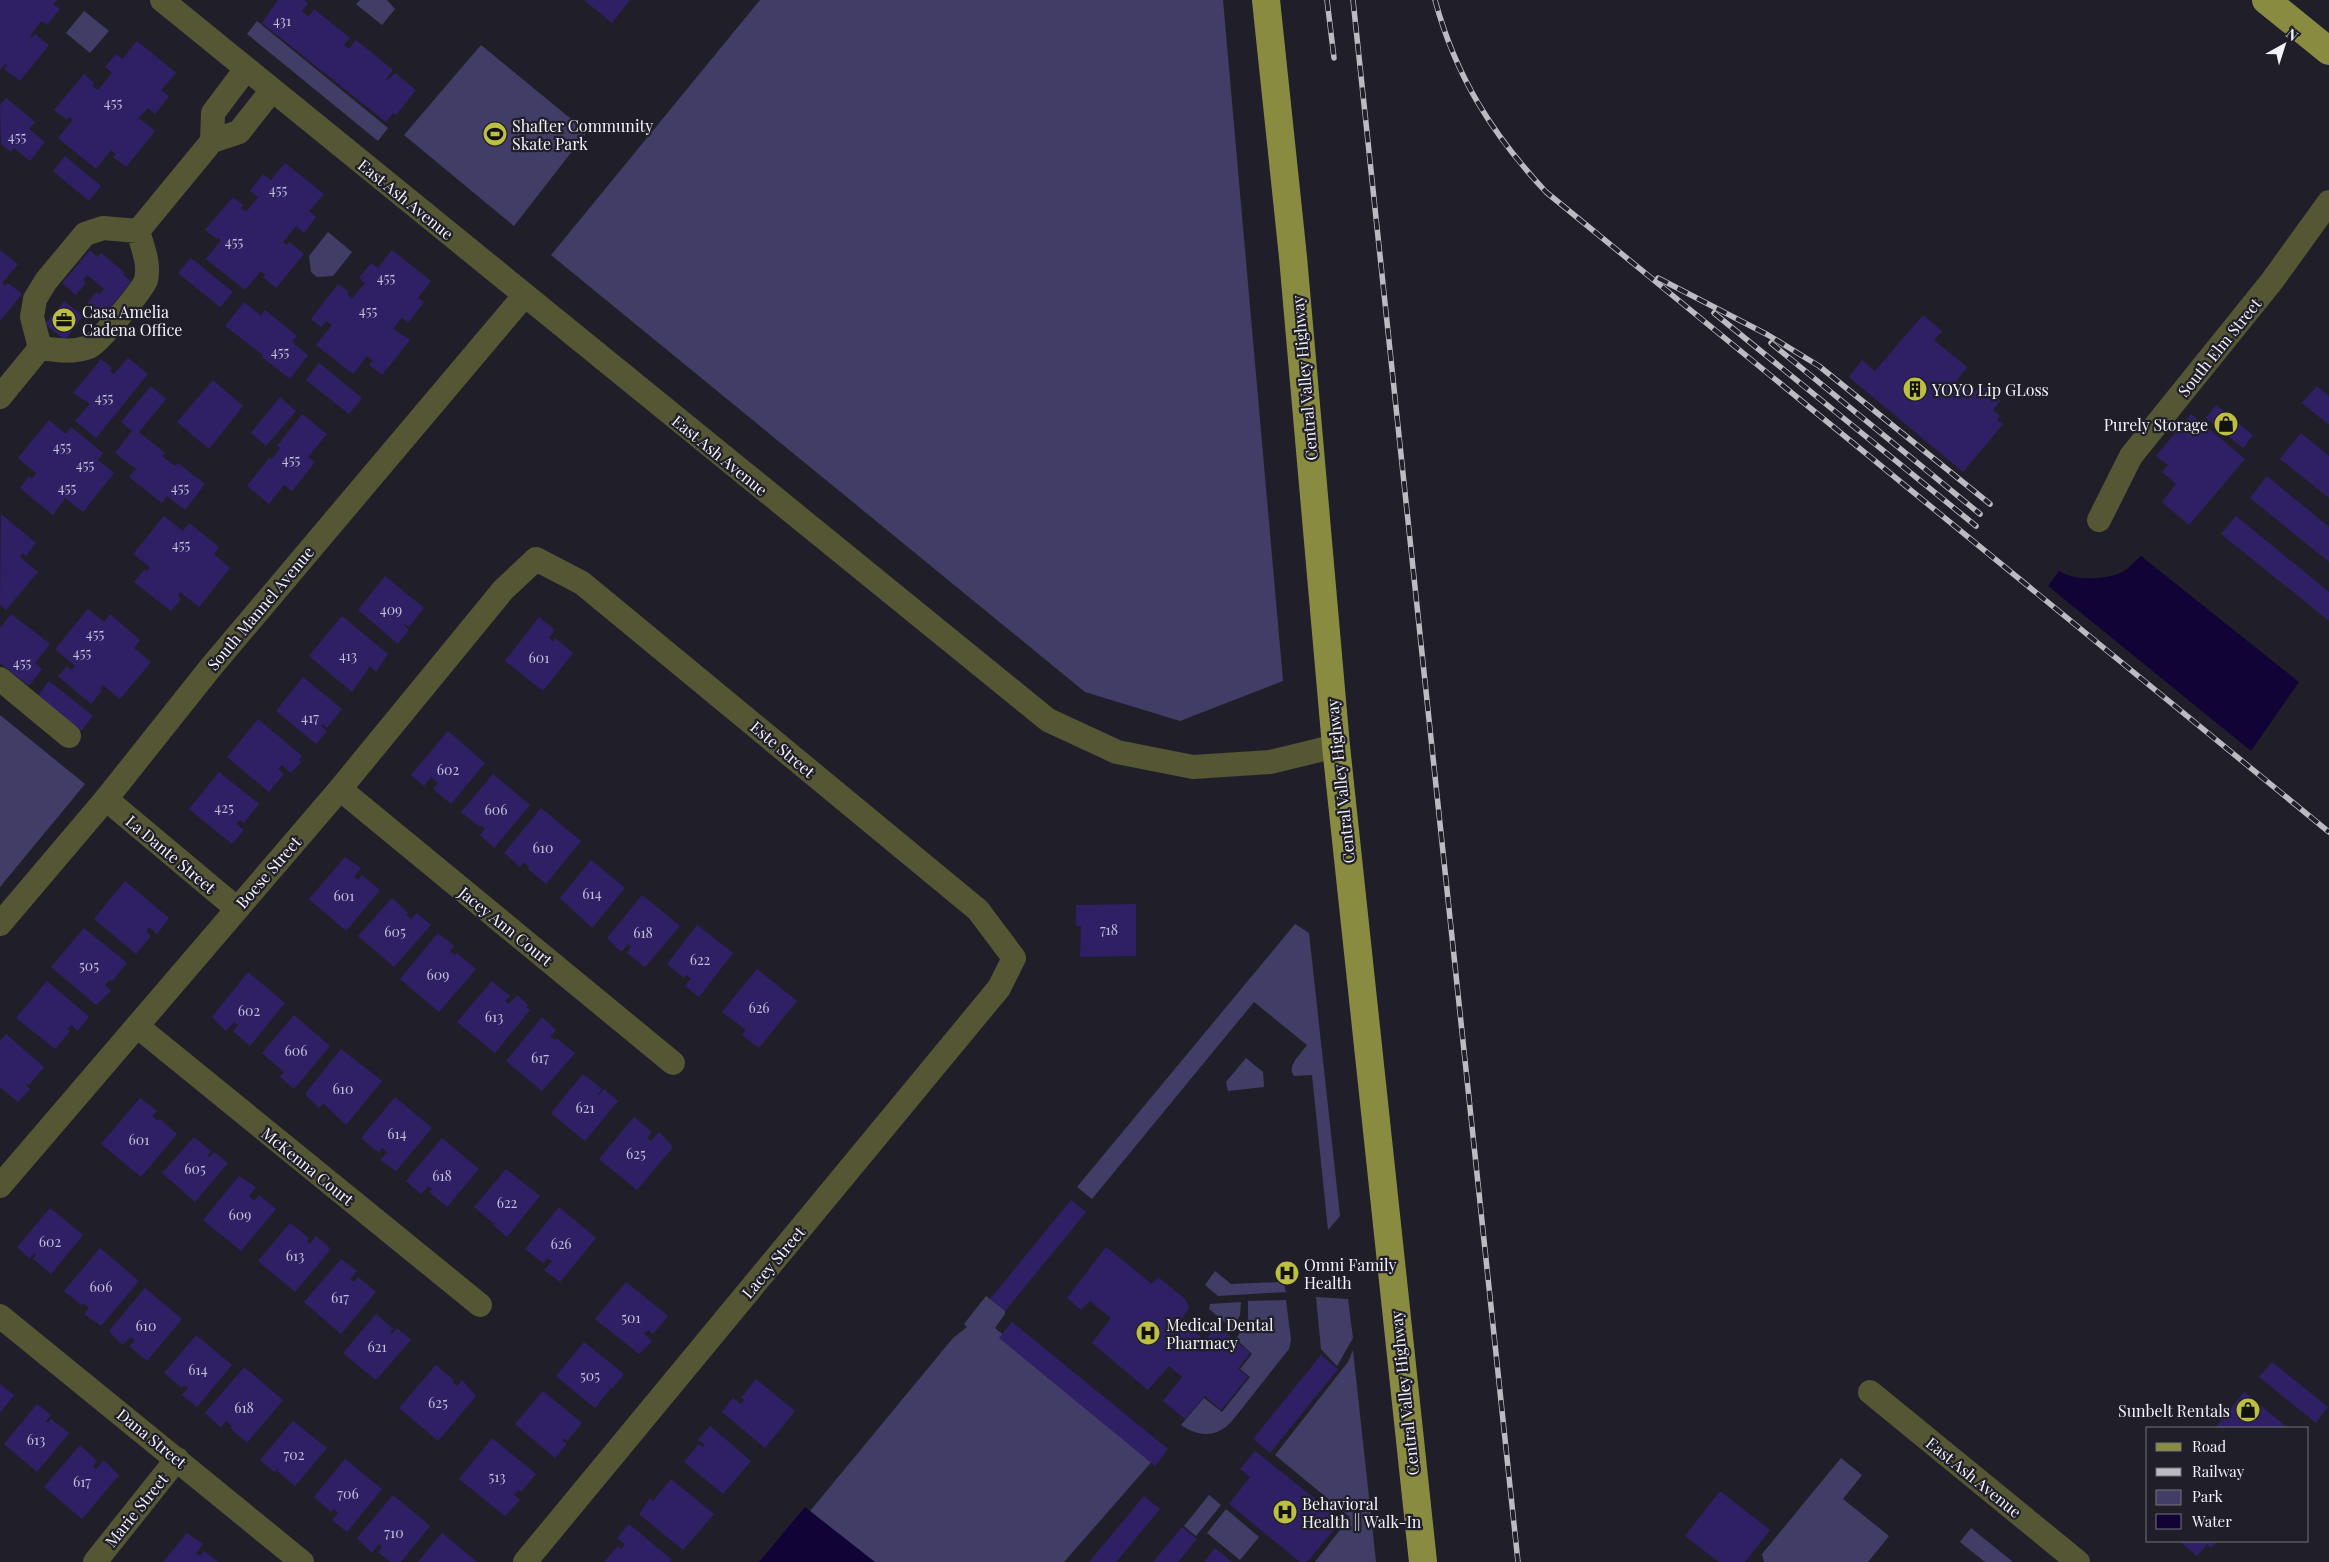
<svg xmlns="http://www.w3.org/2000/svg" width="2329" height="1562" viewBox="0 0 2329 1562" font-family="'Playfair Display',serif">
<rect width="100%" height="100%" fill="#201f29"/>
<!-- green -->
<g fill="#423d67">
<path d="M360,0H387L395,9L382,25L356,4Z"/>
<path d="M760,0H1223L1283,681L1180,721L1085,692L551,255Z"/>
<path d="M84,11L109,31L90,53L66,33Z"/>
<path d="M257,21L388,128L378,141L247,34Z"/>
<path d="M481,45L587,132L514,226L404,135Z"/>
<path d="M328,232L352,252L333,276L317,277L311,272L309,256Z"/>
<path d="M0,715L85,784L0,887Z"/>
<path d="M1295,924L1309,933L1340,1216L1328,1230L1312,1075L1294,1076C1286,1066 1301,1054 1307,1045L1254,1002L1092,1199L1077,1187Z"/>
<path d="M1246,1058L1263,1072L1264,1087L1228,1091L1226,1082Z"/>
<path d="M1215,1271L1231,1284L1280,1282L1284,1284L1286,1292L1218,1296L1205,1285Z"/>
<path d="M986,1296L1005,1310V1314L995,1328L1155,1458L1064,1562H768L953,1338L967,1327L964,1324Z"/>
<path d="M1316,1297L1348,1299L1353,1338L1337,1366L1321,1349Z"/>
<path d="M1286,1300L1291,1340L1289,1349L1232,1421C1217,1438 1198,1437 1181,1425L1204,1398L1222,1412L1250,1377L1240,1369L1252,1354L1236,1339L1248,1319V1301Z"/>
<path d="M1241,1302L1240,1315L1233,1329L1209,1309L1210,1304Z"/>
<path d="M1353,1350L1376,1562H1315L1350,1517L1275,1455L1348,1362Z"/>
<path d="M1841,1458L1862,1475L1843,1499L1889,1536L1868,1562H1764L1762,1554Z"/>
<path d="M1209,1495L1221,1505L1196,1536L1184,1526Z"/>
<path d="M1226,1509L1259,1537L1240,1560L1207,1533Z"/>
<path d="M1971,1528L2013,1562H1985L1960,1542Z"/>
</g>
<!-- water -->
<g fill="#120336">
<path d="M2141,556L2299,682L2251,751L2048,586L2059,571C2075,581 2103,580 2120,573C2128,570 2135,561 2141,556Z"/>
<path d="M805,1507L875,1562H759Z"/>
</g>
<!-- building -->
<g fill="#2f2065">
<path d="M0,0H57L53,4L60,9L47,25L41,21L30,36L32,37L35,34L49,45L20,81L4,69L7,65L5,64L0,70Z"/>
<path d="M278,0H304L308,3L302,11L309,17L314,9L350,38L344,45L349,49L356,40L393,70L386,79L388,80L395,73L416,90L396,115L393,113L386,122L262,23Z"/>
<path d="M584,0H630L612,23Z"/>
<path d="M137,41L176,73L161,90L169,96L155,114L148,108L137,120L140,119L155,131L126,167L113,157L116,154L111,150L96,169L58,138L73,120L69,117L67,120L54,110L84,74L94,83L92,86L98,90L112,73L105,67L116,54L122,59Z"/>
<path d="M6,98L35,122L29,129L45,142L30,161L14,148L11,152L1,144L0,105Z"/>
<path d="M65,156L101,186L89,201L53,171Z"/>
<path d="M285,163L324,194L309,211L316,217L304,233L296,226L283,242L287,245L290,242L304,254L276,288L263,277L265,275L261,271L245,290L206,259L221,240L218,237L217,239L205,230L233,197L243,205L241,208L246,212L258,197L250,191L263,174L271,180Z"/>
<path d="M0,250L18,264L2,283L6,286L8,283L22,294L0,321Z"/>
<path d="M90,250L97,257L101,253L125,273L123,275L131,282L102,317L87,304L96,292L99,294L104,289L87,275L83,280L86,283L76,295L62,283Z"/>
<path d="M392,250L431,281L418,298L424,302L408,323L402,317L393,329L410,340L382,375L369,365L373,361L367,356L353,374L316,345L332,325L326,321L321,327L311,319L338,284L349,292L347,294L352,299L365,283L359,278L371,263L378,268Z"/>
<path d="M191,258L233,292L220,307L178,273Z"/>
<path d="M64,301L83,316L65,340L45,324Z"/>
<path d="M244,302L261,316L265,310L297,336L292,342L308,355L290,379L262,357L263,355L225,326Z"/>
<path d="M1923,315L1942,331L1934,340L1967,367L1957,380L1973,394L1981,384L2001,400L1993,410L2000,416L1997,420L2003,424L1963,472L1849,377L1862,360L1875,371Z"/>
<path d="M128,358L148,374L96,438L75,421L90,404L73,393L101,359L112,368L110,371L114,374Z"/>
<path d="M319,363L362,398L349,414L306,380Z"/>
<path d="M213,380L243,406L209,449L177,422Z"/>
<path d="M151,386L166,399L139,432L165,453L162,456L175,466L178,463L205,484L185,510L167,496L162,503L129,477L136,469L115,453L132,431L121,422Z"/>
<path d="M2317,386L2329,396V425L2302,403Z"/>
<path d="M280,397L296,411L266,446L251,433Z"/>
<path d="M2216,405L2253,435L2243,448L2206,418Z"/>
<path d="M302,414L327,434L308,457L315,462L292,491L284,485L269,504L247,486L269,458L272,459L280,448L277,446Z"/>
<path d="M2191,414L2245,459L2189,525L2162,502L2176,484L2162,472L2168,465L2156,456Z"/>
<path d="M49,420L66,434L71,427L103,453L98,460L114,473L83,512L65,498L53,515L20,488L29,476L32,479L36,473L18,458Z"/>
<path d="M2301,433L2329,456V498L2280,459Z"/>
<path d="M2267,476L2329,527V562L2250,498Z"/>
<path d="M1,514L36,543L26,556L23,553L20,557L38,572L6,610L0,605Z"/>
<path d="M164,516L183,531L189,523L219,547L214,554L230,568L199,607L180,592L178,596L181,599L171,611L134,582L145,569L147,571L150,567L133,554Z"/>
<path d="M2236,516L2329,592V621L2221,534Z"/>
<path d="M385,576L424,608L409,627L405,624L404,625L409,630L398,644L358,610Z"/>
<path d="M88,609L104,622L110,614L140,640L134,648L151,662L120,699L103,685L100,688L102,690L91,704L58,676L67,666L71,670L75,666L55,649Z"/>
<path d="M11,614L50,644L35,663L42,669L29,686L0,663V628Z"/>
<path d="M342,616L388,654L376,672L370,666L352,692L309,656Z"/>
<path d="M539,617L555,630L549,638L553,642L555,638L573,653L543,691L505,661Z"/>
<path d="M303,677L342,709L327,728L323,724L321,726L327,731L316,744L276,711Z"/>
<path d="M49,681L93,716L81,731L37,697Z"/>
<path d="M258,719L302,756L299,760L301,762L291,773L282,765L278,769L284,774L269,792L227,757Z"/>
<path d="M448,731L485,763L451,804L433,789L438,783L431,777L424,786L411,775Z"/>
<path d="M219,772L259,804L244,823L240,820L236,824L244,830L232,844L189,809Z"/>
<path d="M493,774L530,805L494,848L480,835L485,829L481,825L480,827L461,812Z"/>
<path d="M541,808L581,841L546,884L528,869L529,867L524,862L520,867L504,853Z"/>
<path d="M345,857L361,868L354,877L358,880L362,875L380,890L346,931L309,899Z"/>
<path d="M591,860L625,888L592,928L560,898Z"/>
<path d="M125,881L169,918L157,934L149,927L146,932L151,936L136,954L94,919Z"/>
<path d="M642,895L680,926L645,967L627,953L631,947L628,944L621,952L607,938Z"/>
<path d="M392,898L408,913L406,915L411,919L417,913L431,925L394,967L358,936Z"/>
<path d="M1136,904V956L1080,957L1081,926H1076V905Z"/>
<path d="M697,925L733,953L699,997L685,986L691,978L686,975L684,978L667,964Z"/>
<path d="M84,928L127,963L112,981L110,979L105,985L111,991L96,1005L51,967Z"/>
<path d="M438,933L454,946L450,951L455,955L457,953L476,969L439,1012L400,979Z"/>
<path d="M757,969L797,1001L759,1048L742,1035L746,1030L722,1012Z"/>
<path d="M248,972L285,1003L250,1046L233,1031L238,1025L234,1022L226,1031L212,1017Z"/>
<path d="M47,981L89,1017L78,1031L71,1025L67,1029L70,1031L55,1049L16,1018Z"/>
<path d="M492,981L510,996L505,1001L509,1004L517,995L528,1005L526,1007L530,1010L495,1053L457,1022Z"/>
<path d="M294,1015L330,1046L294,1089L280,1077L284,1072L262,1053Z"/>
<path d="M542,1017L556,1030L550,1037L555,1040L556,1038L575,1053L542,1091L506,1061Z"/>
<path d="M6,1034L44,1067L29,1085L24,1083L30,1089L18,1102L0,1087V1041Z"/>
<path d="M341,1049L382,1081L346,1125L323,1103L319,1108L305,1094Z"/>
<path d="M583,1074L602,1089L598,1094L599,1095L604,1089L618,1101L585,1141L551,1113Z"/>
<path d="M395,1097L432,1128L396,1171L380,1160L387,1152L382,1148L379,1153L361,1138Z"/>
<path d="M140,1098L157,1111L152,1116L158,1121L160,1119L177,1134L141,1177L101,1144Z"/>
<path d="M634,1117L652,1132L647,1138L651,1141L659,1132L673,1147L637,1190L599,1159Z"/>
<path d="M194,1137L211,1151L207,1156L209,1157L214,1152L228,1163L195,1202L162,1173Z"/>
<path d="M442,1138L479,1169L447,1207L429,1192L432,1189L428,1186L421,1194L406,1181Z"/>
<path d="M506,1169L540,1196L507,1237L493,1225L497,1221L493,1223L474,1207Z"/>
<path d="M239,1176L256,1187L249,1196L254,1201L259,1195L276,1209L241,1251L203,1220Z"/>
<path d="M1071,1200L1086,1212L1005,1311L990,1299Z"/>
<path d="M559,1207L596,1238L560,1282L544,1270L552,1261L547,1258L543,1263L525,1249Z"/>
<path d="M50,1208L83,1235L51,1274L33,1259L36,1255L34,1253L30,1259L17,1247Z"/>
<path d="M290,1223L309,1238L307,1241L310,1244L316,1236L331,1249L295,1292L258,1261Z"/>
<path d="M1106,1247L1152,1284L1158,1277L1185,1299L1189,1307L1181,1321L1205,1340L1217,1326L1250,1353L1238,1369L1248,1377L1221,1410L1205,1396L1185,1419L1163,1401L1182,1377L1169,1366L1148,1390L1092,1343L1111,1318L1090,1301L1081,1310L1067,1298Z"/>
<path d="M100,1248L139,1281L101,1326L84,1314L89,1308L83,1303L81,1305L64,1291Z"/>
<path d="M341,1259L357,1271L350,1279L354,1282L358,1277L376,1292L341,1334L304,1302Z"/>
<path d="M626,1282L668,1316L653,1334L648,1330L644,1334L652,1341L639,1354L595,1319Z"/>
<path d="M145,1288L182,1319L147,1361L129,1346L135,1340L131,1337L122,1345L109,1331Z"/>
<path d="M376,1314L393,1329L390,1333L392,1334L397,1328L411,1340L376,1380L343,1353Z"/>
<path d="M1012,1322L1168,1449L1155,1466L999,1338Z"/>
<path d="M196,1335L232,1365L197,1407L182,1395L188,1388L184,1385L182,1388L164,1373Z"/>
<path d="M584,1342L624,1374L612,1389L607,1384L610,1389L595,1408L556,1376Z"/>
<path d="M1321,1355L1338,1369L1270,1453L1253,1439Z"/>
<path d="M2272,1362L2328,1407L2316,1423L2259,1377Z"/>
<path d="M436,1365L454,1380L452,1382L457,1386L462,1380L476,1396L438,1441L399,1408Z"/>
<path d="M244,1367L283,1400L247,1443L230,1428L232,1426L226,1421L221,1427L205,1413Z"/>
<path d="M756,1379L795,1411L765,1448L722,1412L733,1398L741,1404L744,1400L741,1398Z"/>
<path d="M0,1384L14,1395L0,1413Z"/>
<path d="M543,1391L582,1423L567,1441L563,1438L562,1440L567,1444L555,1458L515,1424Z"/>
<path d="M2244,1392L2288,1428H2215Z"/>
<path d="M37,1404L51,1415L46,1421L48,1423L51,1419L69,1433L37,1472L4,1444Z"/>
<path d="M293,1421L327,1448L295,1486L277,1471L279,1467L274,1472L260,1460Z"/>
<path d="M710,1426L751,1461L723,1494L684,1462L699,1444L703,1447L705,1445L698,1440Z"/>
<path d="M492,1438L536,1474L521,1492L518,1490L514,1495L520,1500L505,1516L459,1479Z"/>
<path d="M80,1445L97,1461L93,1466L96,1469L104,1460L119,1475L82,1519L44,1487Z"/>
<path d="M1255,1451L1342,1520L1307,1562H1300L1229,1504L1250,1477L1240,1469Z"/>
<path d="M345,1459L382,1489L347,1532L332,1520L338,1513L334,1509L331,1512L314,1497Z"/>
<path d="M671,1479L714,1514L683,1550L639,1514L650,1498L653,1501Z"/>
<path d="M1720,1491L1770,1530L1745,1562H1719L1685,1536Z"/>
<path d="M393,1495L430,1526L401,1562H390L378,1552L382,1547L379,1544L372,1553L357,1538Z"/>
<path d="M1144,1496L1160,1509L1116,1562H1089Z"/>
<path d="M629,1524L672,1560L670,1562H604L618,1546L621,1549L625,1544L617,1538Z"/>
<path d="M1182,1527L1197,1539L1178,1562H1153Z"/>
<path d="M187,1533L203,1544L196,1553L200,1556L204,1551L218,1562H163Z"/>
<path d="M442,1533L477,1562H418Z"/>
<path d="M2179,1541H2217L2211,1548L2207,1544L2197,1556Z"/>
<path d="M1215,1548L1232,1562H1204Z"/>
</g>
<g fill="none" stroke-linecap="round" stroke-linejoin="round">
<!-- minor -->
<g stroke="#545634" stroke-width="24">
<path d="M162,0L1048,720L1117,752L1193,767L1270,762L1336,746"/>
<path d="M246,69L213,113L212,141L239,132L272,90"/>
<path d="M103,228L138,231C142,246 150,263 146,280C143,289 98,344 89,347C72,353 57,350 40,348L32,317L35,299L46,281L85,234Z"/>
<path d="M138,231L212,141"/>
<path d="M0,397L40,348"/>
<path d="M2099,520L2131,456L2272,281L2329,202"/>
<path d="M0,679L69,736"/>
<path d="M340,789L673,1063"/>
<path d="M106,799L236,908"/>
<path d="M0,924L106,799L211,667L524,296"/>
<path d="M137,1026L480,1305"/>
<path d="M0,1186L340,789L503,590L536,559L582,583L978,910L1014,958L999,988L525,1562"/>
<path d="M0,1316L302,1562"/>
<path d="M1870,1392L2078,1562"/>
<path d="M95,1562L177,1459"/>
</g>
<!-- primary -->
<g stroke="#898b40" stroke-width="28">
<path d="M1266,0L1293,257L1336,746L1423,1562"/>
<path d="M2266,0L2329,51"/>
</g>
<defs>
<g id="rail">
<path d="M1327,0L1334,58"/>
<path d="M1353,0L1518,1562"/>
<path d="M1435,0C1456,77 1492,134 1546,192L2329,832"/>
<path d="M1658,278L1768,335L1819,366L1990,504"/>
<path d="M1714,313L1976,526"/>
<path d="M1771,343L1980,514"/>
</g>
</defs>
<!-- rail casing -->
<use href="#rail" stroke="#bbbbc2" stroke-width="5.5"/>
<!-- rail -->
<use href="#rail" stroke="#201f29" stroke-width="4" stroke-dasharray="11" stroke-linecap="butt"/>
</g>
<!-- icons -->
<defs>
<symbol id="stadium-disc" viewBox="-11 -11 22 22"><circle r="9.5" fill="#bdbf43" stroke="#201f29"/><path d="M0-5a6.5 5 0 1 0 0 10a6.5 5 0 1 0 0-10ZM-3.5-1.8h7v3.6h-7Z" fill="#111"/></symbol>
<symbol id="office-disc" viewBox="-11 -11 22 22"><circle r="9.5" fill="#bdbf43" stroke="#201f29"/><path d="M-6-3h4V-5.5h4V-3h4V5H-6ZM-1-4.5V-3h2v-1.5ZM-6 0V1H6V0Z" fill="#111"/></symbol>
<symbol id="building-disc" viewBox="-11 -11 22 22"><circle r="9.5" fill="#bdbf43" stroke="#201f29"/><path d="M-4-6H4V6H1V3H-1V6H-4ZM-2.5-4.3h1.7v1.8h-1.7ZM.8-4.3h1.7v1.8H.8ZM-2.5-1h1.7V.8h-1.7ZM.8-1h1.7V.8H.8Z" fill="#111"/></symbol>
<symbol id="shop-disc" viewBox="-11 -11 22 22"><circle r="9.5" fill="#bdbf43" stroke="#201f29"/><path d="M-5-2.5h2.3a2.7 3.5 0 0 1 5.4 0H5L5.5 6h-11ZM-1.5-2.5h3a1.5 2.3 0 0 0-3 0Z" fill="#111"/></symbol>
<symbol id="hospital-disc" viewBox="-11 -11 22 22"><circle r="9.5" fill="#bdbf43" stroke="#201f29"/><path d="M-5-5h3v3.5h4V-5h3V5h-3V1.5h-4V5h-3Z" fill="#111"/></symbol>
</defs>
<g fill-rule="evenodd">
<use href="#stadium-disc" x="481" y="120" width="28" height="28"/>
<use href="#office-disc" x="50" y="306" width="28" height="28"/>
<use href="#building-disc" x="1901" y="375" width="28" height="28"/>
<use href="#shop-disc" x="2212" y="410" width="28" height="28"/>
<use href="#hospital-disc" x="1273" y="1259" width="28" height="28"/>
<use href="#hospital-disc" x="1134" y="1319" width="28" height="28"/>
<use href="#shop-disc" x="2234" y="1396" width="28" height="28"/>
<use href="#hospital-disc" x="1271" y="1498" width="28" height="28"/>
</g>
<g text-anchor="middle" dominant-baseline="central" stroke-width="4.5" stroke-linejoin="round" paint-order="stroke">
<!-- number labels -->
<g font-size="14" fill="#c2bed5">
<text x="282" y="20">431</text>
<text x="113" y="102">455</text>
<text x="17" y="136">455</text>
<text x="278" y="189">455</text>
<text x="234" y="241">455</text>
<text x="386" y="277">455</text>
<text x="368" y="310">455</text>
<text x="280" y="351">455</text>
<text x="104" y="397">455</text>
<text x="62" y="446">455</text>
<text x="291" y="459">455</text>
<text x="85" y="464">455</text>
<text x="67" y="487">455</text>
<text x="180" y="487">455</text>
<text x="181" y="544">455</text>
<text x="391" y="609">409</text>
<text x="95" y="633">455</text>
<text x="82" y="652">455</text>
<text x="348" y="655">413</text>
<text x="539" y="657">601</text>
<text x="22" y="662">455</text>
<text x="310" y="717">417</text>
<text x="448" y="769">602</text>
<text x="224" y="807">425</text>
<text x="496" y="809">606</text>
<text x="543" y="847">610</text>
<text x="592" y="893">614</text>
<text x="344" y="895">601</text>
<text x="1109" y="929">718</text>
<text x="395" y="931">605</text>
<text x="643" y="932">618</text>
<text x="700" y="959">622</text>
<text x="89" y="965">505</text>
<text x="438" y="974">609</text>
<text x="759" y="1007">626</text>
<text x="249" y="1010">602</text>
<text x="494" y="1016">613</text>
<text x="296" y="1050">606</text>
<text x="540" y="1057">617</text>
<text x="343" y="1088">610</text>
<text x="585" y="1107">621</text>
<text x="397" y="1133">614</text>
<text x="139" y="1139">601</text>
<text x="636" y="1153">625</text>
<text x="195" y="1168">605</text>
<text x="442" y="1175">618</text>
<text x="507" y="1202">622</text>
<text x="240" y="1214">609</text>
<text x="50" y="1241">602</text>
<text x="561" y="1243">626</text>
<text x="295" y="1255">613</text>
<text x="101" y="1286">606</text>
<text x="340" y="1297">617</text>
<text x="631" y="1317">501</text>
<text x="146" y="1325">610</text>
<text x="377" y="1346">621</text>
<text x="198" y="1369">614</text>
<text x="590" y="1375">505</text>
<text x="438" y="1402">625</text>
<text x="244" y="1407">618</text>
<text x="36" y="1439">613</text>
<text x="294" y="1454">702</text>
<text x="497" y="1476">513</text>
<text x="82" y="1481">617</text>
<text x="348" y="1493">706</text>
<text x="394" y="1532">710</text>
</g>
<!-- poi labels -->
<g font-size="16" fill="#f3f3fa" stroke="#201f29" text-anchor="start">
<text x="512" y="125">Shafter Community<tspan x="512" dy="18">Skate Park</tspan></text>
<text x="82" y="311">Casa Amelia<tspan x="82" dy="18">Cadena Office</tspan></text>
<text x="1932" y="389">YOYO Lip GLoss</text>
<text x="2208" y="424" text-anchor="end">Purely Storage</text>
<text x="1304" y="1264">Omni Family<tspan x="1304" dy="18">Health</tspan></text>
<text x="1166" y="1324">Medical Dental<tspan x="1166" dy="18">Pharmacy</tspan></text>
<text x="2230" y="1410" text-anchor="end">Sunbelt Rentals</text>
<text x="1302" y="1503">Behavioral<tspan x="1302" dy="18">Health || Walk-In</tspan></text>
</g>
<!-- street labels -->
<g font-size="16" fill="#f3f3fa" stroke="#201f29">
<text transform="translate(406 199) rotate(39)">East Ash Avenue</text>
<text transform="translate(2219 347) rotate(-51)">South Elm Street</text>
<text transform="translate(1304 378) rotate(-95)">Central Valley Highway</text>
<text transform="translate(720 455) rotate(39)">East Ash Avenue</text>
<text transform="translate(260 608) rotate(-50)">South Mannel Avenue</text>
<text transform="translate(783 749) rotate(40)">Este Street</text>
<text transform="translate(1340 781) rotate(-96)">Central Valley Highway</text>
<text transform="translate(171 854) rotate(40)">La Dante Street</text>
<text transform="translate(268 872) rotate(-49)">Boese Street</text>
<text transform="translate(506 926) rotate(39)">Jacey Ann Court</text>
<text transform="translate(308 1166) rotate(39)">McKenna Court</text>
<text transform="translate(773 1262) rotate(-50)">Lacey Street</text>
<text transform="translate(1404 1393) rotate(-96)">Central Valley Highway</text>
<text transform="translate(152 1438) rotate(39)">Dana Street</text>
<text transform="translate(1974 1477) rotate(39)">East Ash Avenue</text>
<text transform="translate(136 1510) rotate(-51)">Marie Street</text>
</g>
</g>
<!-- legend -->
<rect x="2146" y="1427" width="162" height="115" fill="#201f29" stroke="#74747d"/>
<rect x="2156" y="1443" width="25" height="8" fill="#898b40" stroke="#74747d"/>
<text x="2192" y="1452" font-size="15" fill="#f3f3fa">Road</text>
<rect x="2156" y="1468" width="25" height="8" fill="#bbbbc2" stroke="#74747d"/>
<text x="2192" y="1477" font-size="15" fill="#f3f3fa">Railway</text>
<rect x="2156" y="1490" width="25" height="15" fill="#423d67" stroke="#74747d"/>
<text x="2192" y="1502" font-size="15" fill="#f3f3fa">Park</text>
<rect x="2156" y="1514" width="25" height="15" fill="#120336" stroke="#74747d"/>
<text x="2192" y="1527" font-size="15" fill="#f3f3fa">Water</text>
<!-- north arrow -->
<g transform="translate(2284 45) rotate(39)" stroke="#201f29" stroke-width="4" paint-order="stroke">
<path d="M0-4L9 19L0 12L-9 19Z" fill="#f3f3fa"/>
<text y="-8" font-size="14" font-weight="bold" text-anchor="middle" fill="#f3f3fa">N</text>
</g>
</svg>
